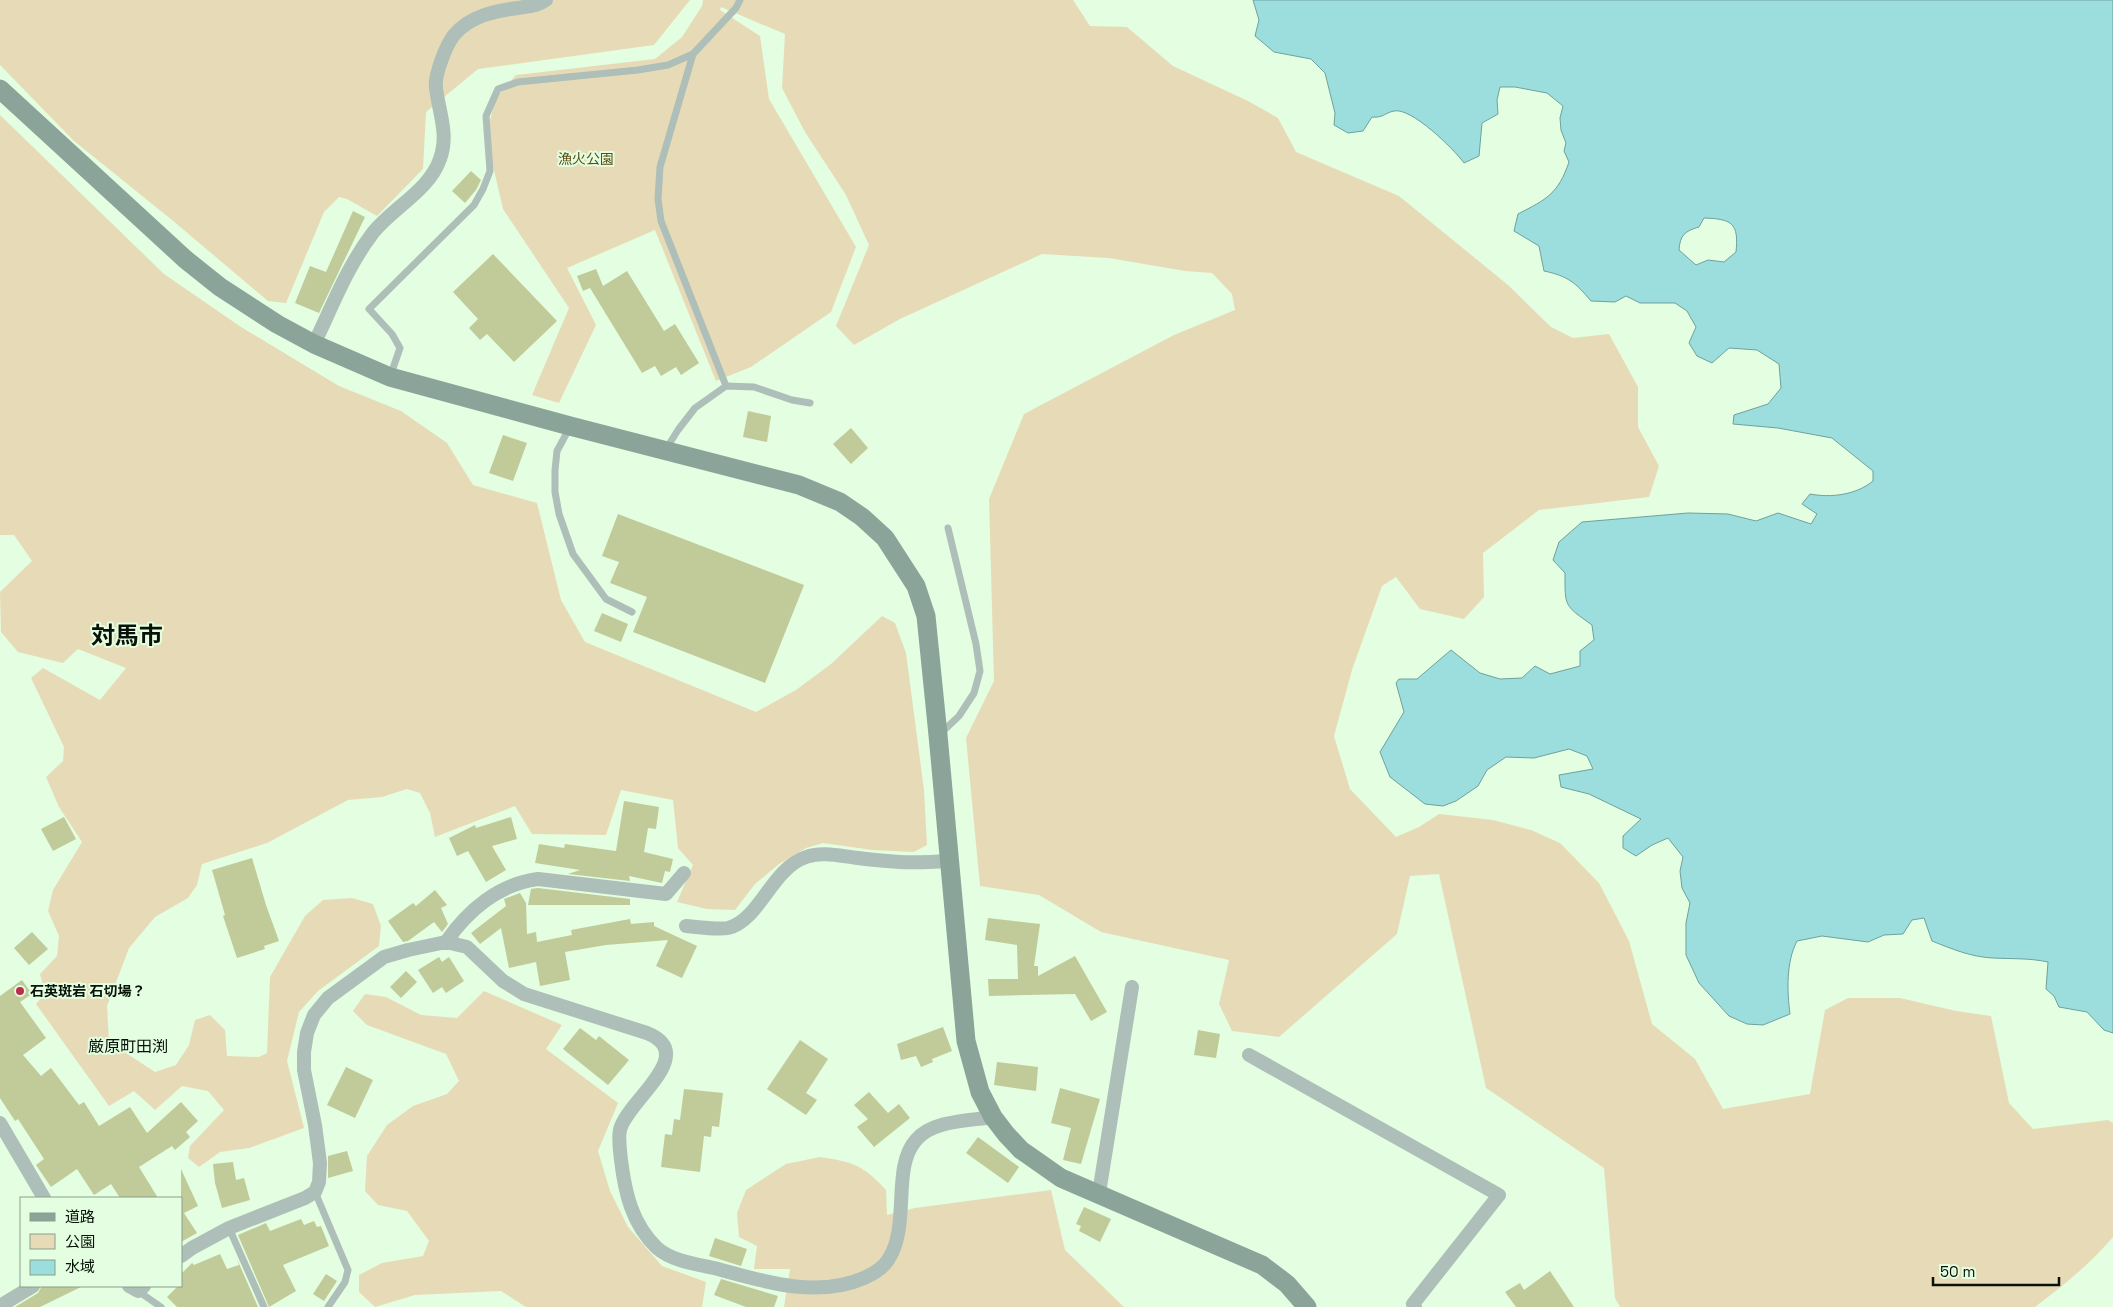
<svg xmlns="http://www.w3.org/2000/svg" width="2113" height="1307" viewBox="0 0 2113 1307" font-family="'Space Grotesk','Noto Sans JP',sans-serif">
<rect width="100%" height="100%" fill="#e3fee1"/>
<!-- green -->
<g fill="#e7dbb7">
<path d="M0,0H690L654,45L478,69L426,112L423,169L377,216L347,199L339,197L324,212L286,303L268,301L172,220L74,141L0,65Z"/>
<path d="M703,0H1073L1090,26L1127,27L1173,66L1248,101L1278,118L1296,152L1399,196L1508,285L1551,327L1573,338L1609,334L1638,387V427L1659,466L1649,497L1539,510L1483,553L1484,597L1464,619L1420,609L1396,577L1382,586L1352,670L1334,736L1350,789L1396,837L1419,827L1439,814L1493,820L1531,830L1560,843L1599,883L1629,941L1652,1024L1695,1059L1723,1109L1810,1094L1825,1010L1848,998H1900L1956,1011L1991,1016L2009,1103L2033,1129L2108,1120L2113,1123V1237C2090,1264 2064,1285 2035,1307H1620L1615,1298L1604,1168L1486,1088L1439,874L1410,876L1397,934L1279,1037L1232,1031L1219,1004L1229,960L1101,932L1039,895L980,886L966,738L994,681L989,499L1024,414L1174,335L1235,310L1232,294L1212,273L1185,271L1109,258L1042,254L900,319L854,345L836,326L869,245L846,195L805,132L782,88L785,34L721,7L720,10L760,36L769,99L856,247L831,312L751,367L716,381L655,230L567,268L596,325L559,403L532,395L569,308L503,209L490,153V120L496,98L516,75L655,59L682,37L702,6Z"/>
<path d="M0,115L164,274L241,327L339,386L401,411L447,443L473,485L537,503L561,600L585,642L756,712L796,690L831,664L882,616L895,623L906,653L924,790L927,845L914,852L872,850L823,843L806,848L779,864L755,884L735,910L707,909L677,902L693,865L678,848L673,800L621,790L606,835L532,834L515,806L435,837L430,813L420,793L407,789L382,797L348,800L267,843L202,864L197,885L188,898L155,917L129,948L107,1006L109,1042L155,1072L176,1065L189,1045L195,1020L210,1015L225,1030L227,1056L259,1057L267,1053L270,977L305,916L323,900L352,898L373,904L381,926L379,946L318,991L299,1012L287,1061L304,1128L249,1148L220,1152L199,1167L188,1158L190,1146L224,1110L208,1091L182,1086L155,1110L134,1091L109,1106L36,1004L45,993L40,974L57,956L59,936L48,911L53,890L82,842L59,807L46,777L63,761L64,747L31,678L43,668L100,700L126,668L78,649L63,663L18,652L1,632L0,592L32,561L14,535H0Z"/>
<path d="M484,991L562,1025L546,1049L618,1103L598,1151L610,1191L628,1227L662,1266L706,1282L702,1307H526L501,1291L415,1295L375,1307L359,1292V1275L382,1263L423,1256L429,1241L407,1211L378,1205L365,1191L367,1156L387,1125L413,1106L447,1094L459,1081L446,1054L367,1025L353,1011L365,994L386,997L421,1015L457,1018Z"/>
<path d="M820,1157C853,1162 863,1165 886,1190L887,1215L915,1208L1051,1190L1065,1250L1124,1307H784L790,1269H754L757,1246L739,1237L737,1213L746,1190L786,1164Z"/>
</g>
<!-- water -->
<path fill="#9bdedd" stroke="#6fa19d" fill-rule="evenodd" d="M1253,0H2113V1033L2104,1030L2087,1012L2059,1007L2054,996L2046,989L2048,962C2030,958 2012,959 1993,958C1971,957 1952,949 1932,941L1924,918L1912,920L1903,934L1884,935L1868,942L1822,936L1797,941C1786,962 1787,991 1790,1014L1763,1025L1747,1024L1729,1016L1699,983L1686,955V923L1690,903L1682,888L1680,871L1683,857L1668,838L1652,845L1636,856L1623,848V836L1641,819L1589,794L1561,787L1559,775L1593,769L1587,756L1569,749L1534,758L1506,757L1487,770L1478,786L1456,801L1443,806L1425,804L1390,777L1380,752L1404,712L1396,683L1399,679H1417L1451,650L1480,673L1500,679L1522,678L1535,666L1550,674L1580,666V651L1594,640L1592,625C1564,605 1565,607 1565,573L1553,560L1559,542L1582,522L1688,513L1728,514L1756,521L1778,513L1811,524L1817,514L1802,504L1810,494C1831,498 1856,495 1873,481V471L1832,438L1778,428L1733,424L1734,415L1768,404L1781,388L1779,364L1757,350L1729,348L1712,363L1697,356L1689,343L1696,327L1687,311L1675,303H1640L1626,296L1615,302L1591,301C1576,283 1568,276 1544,271L1539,246L1514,231L1518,214C1547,199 1558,194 1569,162L1564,151L1566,143L1561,130L1560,118L1563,106L1547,93L1515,87H1500L1497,100L1498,114L1482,123L1479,156L1464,163C1454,149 1411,107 1394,111C1384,113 1384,118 1372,117L1363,131L1348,133L1334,125L1335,113L1325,73L1311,59L1274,52L1255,36L1259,20ZM1704,218C1732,219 1739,223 1736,252L1724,262L1708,260L1696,265L1679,250C1680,235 1685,231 1699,227Z"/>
<!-- building -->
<g fill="#c0cb99">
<path d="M471,171L481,180L476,190L465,203L452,191Z"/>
<path d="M353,211L365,217L319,313L295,303L310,266L326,272Z"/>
<path d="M493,254L557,321L514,362L487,334L480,340L469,328L478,319L453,292Z"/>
<path d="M596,269L603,286L627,271L664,331L675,324L699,363L681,375L676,367L661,376L655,366L642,373L590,288L583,291L577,276Z"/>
<path d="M748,411L771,416L767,442L743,437Z"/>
<path d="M851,428L868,448L851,464L833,444Z"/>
<path d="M503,435L527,443L513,481L489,473Z"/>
<path d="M618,514L804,585L765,683L633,632L647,597L610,583L619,562L602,556Z"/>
<path d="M602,613L628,624L621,642L594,631Z"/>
<path d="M624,801L659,807L656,829L648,828L644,852L673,859L670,872L665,871L662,883L629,876L630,881L568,874L580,870L535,863L539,844L564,848L565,844L616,851Z"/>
<path d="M64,817L76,839L53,851L41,829Z"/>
<path d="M511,817L517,839L492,846L506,870L486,882L468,851L457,856L449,838L475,825L476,828Z"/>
<path d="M252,858L266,905L279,941L264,946L265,949L237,958L223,916L225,915L212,870Z"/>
<path d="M538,888L630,899V905H528L531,889Z"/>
<path d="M435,890L447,905L441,908L448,924L442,932L434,922L408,941L403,942L388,921L413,903L416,906Z"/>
<path d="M520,893L526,903L527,934L536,932L537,942L572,935L571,930L630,919L631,924L654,922V926L697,946L682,978L656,966L668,940L606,945L565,952L570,980L540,986L536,962L509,968L501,928L480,944L471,933L506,906L504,899Z"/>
<path d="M988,918L1040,924L1034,966H1038V976L1075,956L1107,1012L1091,1021L1075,994L989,996L988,979H1018L1017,945L985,940Z"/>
<path d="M32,932L48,949L29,965L14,948Z"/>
<path d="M439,957L442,962L449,957L464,981L446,993L442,987L433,993L418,970Z"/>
<path d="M406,971L417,982L401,998L390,987Z"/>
<path d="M22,980L32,994L20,1002L46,1038L23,1055L41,1076L51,1068L79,1105L84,1102L99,1126L130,1107L147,1133L181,1102L198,1121L186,1132L190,1137L175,1150L172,1146L139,1167L158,1198H120L111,1184L94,1195L77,1169L51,1187L36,1165L44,1159L18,1119L15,1121L0,1098V996Z"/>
<path d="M943,1027L952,1051L932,1059L933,1062L921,1067L916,1056L901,1060L897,1044Z"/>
<path d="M580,1028L596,1040L599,1036L629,1060L608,1085L563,1049Z"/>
<path d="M1198,1030L1220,1034L1216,1058L1194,1055Z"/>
<path d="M800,1040L828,1059L806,1093L817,1100L806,1115L767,1089Z"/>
<path d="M997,1062L1038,1067L1036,1091L994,1085Z"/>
<path d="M346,1067L373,1080L355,1118L327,1105Z"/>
<path d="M1060,1088L1100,1099L1081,1164L1063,1160L1071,1128L1051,1123Z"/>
<path d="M684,1089L723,1093L719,1127L712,1126L711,1137L704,1136L700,1172L661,1167L665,1134L672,1135L674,1119L680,1120Z"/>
<path d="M869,1092L888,1113L899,1104L910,1118L874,1147L857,1127L868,1119L854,1105Z"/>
<path d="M978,1137L1019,1167L1008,1183L966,1153Z"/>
<path d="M347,1151L353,1171L328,1178V1156Z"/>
<path d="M233,1162L236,1180L244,1178L250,1200L222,1208L215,1183L213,1164Z"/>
<path d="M181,1169L198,1206L184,1213L197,1233L181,1242Z"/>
<path d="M1084,1207L1111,1219L1100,1242L1079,1231L1081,1226L1076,1224Z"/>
<path d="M301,1219L304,1225L314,1221L317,1227L321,1226L329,1246L283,1265L296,1291L269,1307L238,1235L266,1223L270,1231Z"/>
<path d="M715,1238L747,1249L741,1266L709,1256Z"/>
<path d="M220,1254L227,1269L239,1265L237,1259L258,1307H177L167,1297L178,1286H181V1274L192,1263L194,1265Z"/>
<path d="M1550,1271L1574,1307H1516L1505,1292L1520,1283L1524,1290Z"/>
<path d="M326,1274L337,1281L324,1301L313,1294Z"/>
<path d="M721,1279L778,1296L774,1307H746L714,1295Z"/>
<path d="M42,1286H83L40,1307H15L38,1293Z"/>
</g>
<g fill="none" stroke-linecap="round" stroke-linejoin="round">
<!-- lane -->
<g stroke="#adbfb8" stroke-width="7">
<path d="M390,377L400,348L392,334L369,309L474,205L483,189L490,171L486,116L498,89L518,82L638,70L668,65L693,54"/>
<path d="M726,386L661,221L658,199L660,167L693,54L736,8L740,0"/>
<path d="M570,427L557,451L555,470V492L559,514L573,554L606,599L632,612"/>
<path d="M666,449L678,430L695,408L726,386L754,387L792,400L810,403"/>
<path d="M941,733L959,716L974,693L980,671L976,644L948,528"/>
<path d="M315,1192L348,1270L345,1282L328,1307"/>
<path d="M229,1228L264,1307"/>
<path d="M138,1291L161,1307"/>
</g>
<!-- street -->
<g stroke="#adbfb8" stroke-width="14">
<path d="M314,344C332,307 347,267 372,234C392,208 429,191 440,159C449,134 439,113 436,88C434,76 446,45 454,35C470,16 494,11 518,8C528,6 538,6 546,0"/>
<path d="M686,926C697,927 718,930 728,928C760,920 771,869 806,857C823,851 840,856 858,858C872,860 886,861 900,862C916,863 933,862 950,861"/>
<path d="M446,942C468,910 499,884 538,879L666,894L684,873"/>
<path d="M1249,1055L1499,1195L1413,1304L1415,1307"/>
<path d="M0,1123L44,1198"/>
<path d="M1099,1193L1132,987"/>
<path d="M181,1256L192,1248L229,1228L305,1198L315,1192L319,1182L320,1163L315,1125L304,1070V1052L307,1033L314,1015L328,998L384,957L408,950L446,942L467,947L503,981L524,994L647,1033C700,1055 626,1101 620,1130C618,1139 620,1150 621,1160C625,1193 632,1224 657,1248C672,1261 695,1264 714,1268C762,1281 816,1299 864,1278C873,1274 883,1268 888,1260C911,1226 891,1168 916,1140C933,1120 969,1121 993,1117"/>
<path d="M129,1286L138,1291L144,1286"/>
<path d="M0,1306L33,1286"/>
</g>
<!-- secondary -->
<path stroke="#8aa49a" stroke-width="19" d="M0,89L185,259L220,287L277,324L314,344L390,377L570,426L799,485L840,502L862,517L885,538L916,586L926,616L938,735L966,1041L980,1092L993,1117L1006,1134L1021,1150L1061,1178L1262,1265L1287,1284L1307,1307"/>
</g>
<!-- markers -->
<circle fill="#bd2d49" stroke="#e3fee1" stroke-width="2" cx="20" cy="991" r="5"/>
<g text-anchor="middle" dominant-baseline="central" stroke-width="4" stroke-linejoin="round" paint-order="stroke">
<!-- park labels -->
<g font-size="14" fill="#5d4c10" stroke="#e3fee1">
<text x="586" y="159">漁火公園</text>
</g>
<!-- poi labels -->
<g font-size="14" font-weight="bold" fill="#091208" stroke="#e3fee1" text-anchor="start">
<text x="30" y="991">石英斑岩 石切場？</text>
</g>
<!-- quarter labels -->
<g font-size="16" fill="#091208" stroke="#e3fee1">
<text x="128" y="1046">厳原町田渕</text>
</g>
<!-- town labels -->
<g font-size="24" font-weight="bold" fill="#091208" stroke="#e3fee1">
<text x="127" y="635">対馬市</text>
</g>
</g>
<!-- legend -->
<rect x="20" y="1197" width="162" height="90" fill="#e3fee1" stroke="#8ca08a"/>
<rect x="30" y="1213" width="25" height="8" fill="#8aa49a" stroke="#8ca08a"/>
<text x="65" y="1222" font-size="15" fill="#091208">道路</text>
<rect x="30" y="1234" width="25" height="15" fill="#e7dbb7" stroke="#8ca08a"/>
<text x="65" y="1247" font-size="15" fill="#091208">公園</text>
<rect x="30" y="1260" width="25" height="15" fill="#9bdedd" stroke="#8ca08a"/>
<text x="65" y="1272" font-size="15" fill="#091208">水域</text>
<!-- scale -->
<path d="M1933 1277v8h126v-8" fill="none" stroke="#091208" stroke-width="2.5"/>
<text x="1940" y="1277" font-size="15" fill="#091208" stroke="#e3fee1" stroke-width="4" paint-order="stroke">50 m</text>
</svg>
